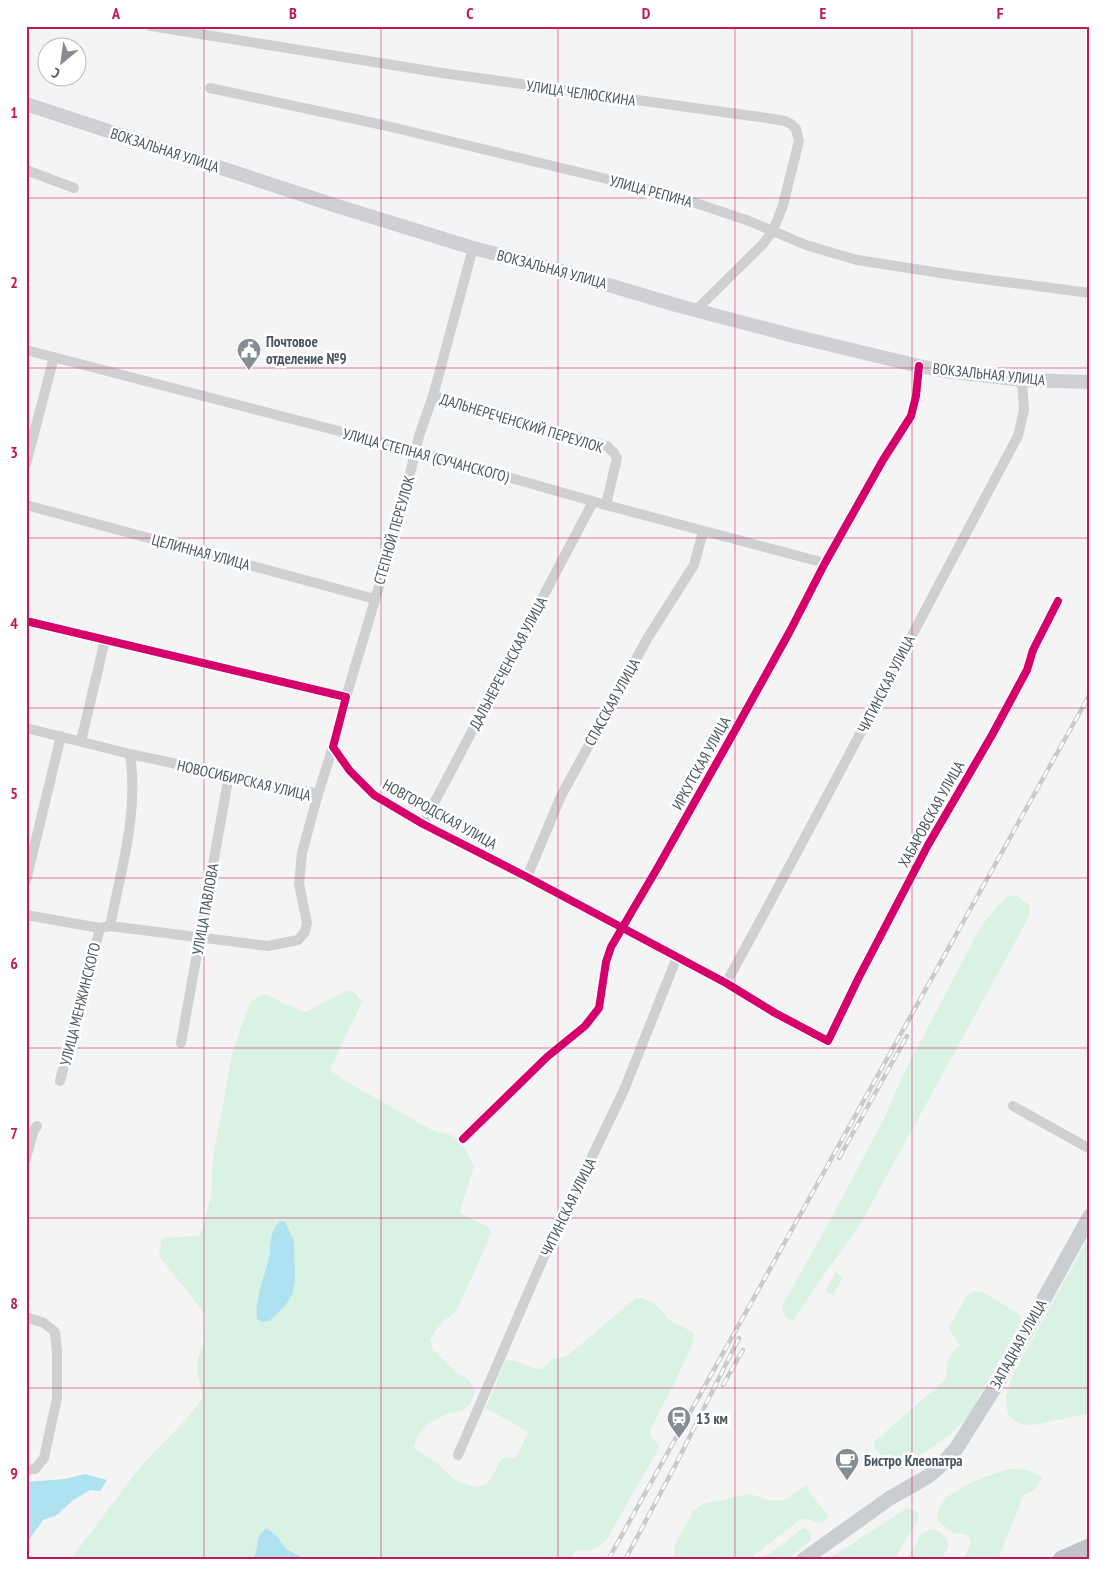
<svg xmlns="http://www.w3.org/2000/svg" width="1116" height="1586" viewBox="0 0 1116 1586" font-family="'PT Sans Narrow',sans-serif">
<rect width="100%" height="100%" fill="#f4f4f4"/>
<!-- green -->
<g fill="#d9f2e3" fill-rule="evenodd">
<path d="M1009,896H1017L1030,906V913L1025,924L857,1230L820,1280L794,1320L788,1319L782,1312L783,1304L825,1230L887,1113L902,1077L980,928L997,906Z"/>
<path d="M347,990L355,993L362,1002L330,1070L347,1082L432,1130L453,1136L464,1146L474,1166L460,1211L462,1214L488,1227L491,1232L486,1246L456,1312C444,1319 436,1328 430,1340L433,1350L458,1374L469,1380L475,1391C473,1397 472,1403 466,1408C460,1413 451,1412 444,1415C430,1421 416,1433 414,1448C422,1454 430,1458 437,1463C441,1466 444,1471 448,1474C455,1481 474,1490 484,1485C494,1480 495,1465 504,1457L515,1459L528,1433L527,1431L486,1408L505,1361C517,1357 529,1370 541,1369L553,1359L567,1356L636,1298H643L655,1304L665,1314L668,1319L694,1333L693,1342L675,1382L650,1430V1435L659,1446L656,1453L607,1539C596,1549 592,1551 576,1550L569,1560H307L286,1549L277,1536H259L254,1560H70L140,1467L188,1417L202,1399V1391L197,1373L198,1358L204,1343L205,1314L159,1256L162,1238L200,1236L211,1197L213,1158L233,1050L250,1002L261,995L267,994L285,1004L306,1012ZM269,1248L292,1295L256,1305C259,1286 268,1268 269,1248Z"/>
<path d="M1090,1235V1413L1033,1425L1021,1424L1012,1419L1007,1412L1006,1396L1012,1376Z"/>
<path d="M836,1272L843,1277L833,1295L825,1291Z"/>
<path d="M975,1291L983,1292L1020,1315L1021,1322L968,1416L953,1432L902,1469H893L874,1447L875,1441L945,1380C948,1375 946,1370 947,1364C948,1355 954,1351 960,1345L949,1329L950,1325L967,1296Z"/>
<path d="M1009,1469C1020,1469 1033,1469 1042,1478L1034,1490L1023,1496L998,1560H964L971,1541C967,1532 963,1534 954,1534L938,1521C932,1492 988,1476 1009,1469Z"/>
<path d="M806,1485L810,1491V1493L828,1516L827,1519L821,1523L802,1518L748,1560H675L674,1549L677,1541L693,1511L703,1504L750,1494L772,1501H779L787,1499Z"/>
<path d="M907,1508L917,1512L919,1518L894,1560H827Z"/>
<path d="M803,1528L811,1532V1540L788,1560H761Z"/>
<path d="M933,1529L940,1532L948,1540V1548L941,1560H906L922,1533Z"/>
</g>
<!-- water -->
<g fill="#aee2f0">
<path d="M281,1221L285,1222L294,1241L295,1282L292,1295L284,1307L269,1321L262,1322L257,1319C255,1297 263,1281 268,1261C272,1247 268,1231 281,1221Z"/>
<path d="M85,1474L107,1480L100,1491L90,1490L72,1501L57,1515L43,1520L26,1544V1482L65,1479Z"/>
<path d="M266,1528L277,1536L286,1549L307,1560H254L259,1536Z"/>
</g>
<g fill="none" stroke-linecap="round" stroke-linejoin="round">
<defs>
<path id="highway" d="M1062,1560L1090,1548"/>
</defs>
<!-- highway casing -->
<use href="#highway" stroke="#b9bec3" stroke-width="19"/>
<!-- street -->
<g stroke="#ced0d2" stroke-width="10">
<path d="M151,26L442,73L767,118L785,121L791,124L796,129L799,141L783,205L773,231L762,245L696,310"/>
<path d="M210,88L383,125L669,194L749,221L806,245L857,260L960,276L1090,293"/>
<path d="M26,170L74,188"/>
<path d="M26,350L416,451L606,505L825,563"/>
<path d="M433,396L607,446L614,453L617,458L606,505"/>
<path d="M26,464L54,357"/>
<path d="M26,505L375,599"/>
<path d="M26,621L346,697L333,747L350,771L374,795L423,824L527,877L726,983L775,1013L828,1041L859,977L928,845L992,735L1027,670L1033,650L1058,601"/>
<path d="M346,697L400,516L419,436L433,396L473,248"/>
<path d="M26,728L130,754L318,794L302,853L299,884L307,923L305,932L298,940L268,946L110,926L100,928L26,915"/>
<path d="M81,741L105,640"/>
<path d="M318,794L333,747"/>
<path d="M423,824L593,502"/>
<path d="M527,877L561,796L647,639L694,565L703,532"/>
<path d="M26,881L61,736"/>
<path d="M110,926C121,870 139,812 130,754"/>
<path d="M726,983C826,802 920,618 1018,436L1024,410L1022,380"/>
<path d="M181,1043L229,775"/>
<path d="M60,1081L100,928"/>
<path d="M1013,1106L1090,1149"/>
<path d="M463,1139L547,1057L585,1026L599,1008L606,962L611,947L658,867L738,725L790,631L825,563L883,460L911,416L916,396L919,366"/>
<path d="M26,1158L34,1130L37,1126"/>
<path d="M26,1317L44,1323L55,1332L57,1351V1398L44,1458L35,1469L26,1470"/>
<path d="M458,1455L542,1261L624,1090L677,957"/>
</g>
<!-- secondary -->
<path stroke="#ced0d4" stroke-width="14" d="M26,104L337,206L473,248L555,269L676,305L794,336L919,366L945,371L1022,380L1090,382"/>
<!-- primary -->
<path stroke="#caced1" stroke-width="15" d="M803,1560L890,1498L927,1477L939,1467L956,1449L995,1387L1090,1216"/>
<!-- highway -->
<use href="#highway" stroke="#bec4c9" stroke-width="18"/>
<defs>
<g id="rail">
<path d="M839,1158L907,1036"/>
<path d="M723,1385L743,1350"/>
<path d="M608,1560L1090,694"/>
<path d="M625,1560L677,1462L739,1338"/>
</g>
</defs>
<!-- rail casing -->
<use href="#rail" stroke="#c9cacc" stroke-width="4.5"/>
<!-- rail -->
<use href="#rail" stroke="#fff" stroke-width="2.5" stroke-dasharray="8" stroke-linecap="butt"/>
<defs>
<g id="cycleway">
<path d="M26,621L346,697L333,747L350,771L374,795L423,824L527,877L726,983L775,1013L828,1041L859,977L928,845L992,735L1027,670L1033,650L1058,601"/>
<path d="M463,1139L547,1057L585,1026L599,1008L606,962L611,947L658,867L738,725L790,631L825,563L883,460L911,416L916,396L919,366"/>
</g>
</defs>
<!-- cycleway casing -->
<use href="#cycleway" stroke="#fff" stroke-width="11"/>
<!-- cycleway -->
<use href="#cycleway" stroke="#d6006c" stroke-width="8"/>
</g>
<!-- grid -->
<path fill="none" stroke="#c2185b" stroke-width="1" stroke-opacity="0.55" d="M204,26V1560M381,26V1560M558,26V1560M735,26V1560M912,26V1560M26,198H1090M26,368H1090M26,538H1090M26,708H1090M26,878H1090M26,1048H1090M26,1218H1090M26,1388H1090"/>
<!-- icons -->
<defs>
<symbol id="civic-pin" viewBox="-11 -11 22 30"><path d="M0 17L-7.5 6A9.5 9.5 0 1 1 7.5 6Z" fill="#868d94" stroke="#fff"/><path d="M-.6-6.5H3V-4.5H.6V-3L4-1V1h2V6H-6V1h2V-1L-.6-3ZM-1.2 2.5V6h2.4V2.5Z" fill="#fff"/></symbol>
<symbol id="station-pin" viewBox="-11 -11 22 30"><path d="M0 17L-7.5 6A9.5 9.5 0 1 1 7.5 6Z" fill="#868d94" stroke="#fff"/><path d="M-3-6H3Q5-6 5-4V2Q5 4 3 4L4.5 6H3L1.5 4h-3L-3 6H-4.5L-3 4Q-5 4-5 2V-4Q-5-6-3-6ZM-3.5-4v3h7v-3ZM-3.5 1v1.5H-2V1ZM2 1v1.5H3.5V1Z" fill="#fff"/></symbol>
<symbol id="cafe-pin" viewBox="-11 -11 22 30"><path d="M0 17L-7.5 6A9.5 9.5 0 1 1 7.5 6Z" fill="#868d94" stroke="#fff"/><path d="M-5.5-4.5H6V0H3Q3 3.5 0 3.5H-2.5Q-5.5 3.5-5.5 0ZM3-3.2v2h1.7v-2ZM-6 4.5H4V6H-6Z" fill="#fff"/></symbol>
</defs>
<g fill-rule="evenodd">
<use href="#civic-pin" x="235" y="336" width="28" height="38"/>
<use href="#station-pin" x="665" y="1404" width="28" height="38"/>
<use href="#cafe-pin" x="833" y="1446" width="28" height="38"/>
</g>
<g text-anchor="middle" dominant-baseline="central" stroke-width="5" stroke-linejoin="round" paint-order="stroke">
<!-- street labels -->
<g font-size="15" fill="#4a5661" stroke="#fff">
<text transform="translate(581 93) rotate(8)">УЛИЦА ЧЕЛЮСКИНА</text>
<text transform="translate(165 150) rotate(18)">ВОКЗАЛЬНАЯ УЛИЦА</text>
<text transform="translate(651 191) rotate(15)">УЛИЦА РЕПИНА</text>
<text transform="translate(552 269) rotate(15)">ВОКЗАЛЬНАЯ УЛИЦА</text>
<text transform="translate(989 374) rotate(6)">ВОКЗАЛЬНАЯ УЛИЦА</text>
<text transform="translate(522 423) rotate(17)">ДАЛЬНЕРЕЧЕНСКИЙ ПЕРЕУЛОК</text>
<text transform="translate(426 455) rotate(15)">УЛИЦА СТЕПНАЯ (СУЧАНСКОГО)</text>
<text transform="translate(394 530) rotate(-74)">СТЕПНОЙ ПЕРЕУЛОК</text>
<text transform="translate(201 552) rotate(15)">ЦЕЛИННАЯ УЛИЦА</text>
<text transform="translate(508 663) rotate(-62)">ДАЛЬНЕРЕЧЕНСКАЯ УЛИЦА</text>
<text transform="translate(886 684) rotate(-63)">ЧИТИНСКАЯ УЛИЦА</text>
<text transform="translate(612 702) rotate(-61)">СПАССКАЯ УЛИЦА</text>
<text transform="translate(701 763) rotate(-61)">ИРКУТСКАЯ УЛИЦА</text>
<text transform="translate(244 780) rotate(13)">НОВОСИБИРСКАЯ УЛИЦА</text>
<text transform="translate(440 814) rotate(29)">НОВГОРОДСКАЯ УЛИЦА</text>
<text transform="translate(931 814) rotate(-61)">ХАБАРОВСКАЯ УЛИЦА</text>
<text transform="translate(205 909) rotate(-80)">УЛИЦА ПАВЛОВА</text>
<text transform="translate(80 1004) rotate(-76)">УЛИЦА МЕНЖИНСКОГО</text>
<text transform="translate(568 1207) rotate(-64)">ЧИТИНСКАЯ УЛИЦА</text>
<text transform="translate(1018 1344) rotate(-61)">ЗАПАДНАЯ УЛИЦА</text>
</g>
<!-- poi labels -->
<g font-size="15" font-weight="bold" fill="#4a5661" stroke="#fff" text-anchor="start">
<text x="266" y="341">Почтовое<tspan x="266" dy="17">отделение №9</tspan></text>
<text x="696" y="1418">13 км</text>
<text x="864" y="1460">Бистро Клеопатра</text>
</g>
</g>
<!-- border -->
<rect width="1116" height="1586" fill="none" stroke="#ffffff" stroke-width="55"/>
<!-- north arrow -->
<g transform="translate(62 62) rotate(209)"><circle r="24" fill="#ffffff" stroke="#b7bbc0"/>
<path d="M0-4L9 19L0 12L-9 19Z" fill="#868d94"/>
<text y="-8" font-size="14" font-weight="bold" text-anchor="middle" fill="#4a5661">С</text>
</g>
<rect x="28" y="28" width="1060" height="1530" fill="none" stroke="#c2185b" stroke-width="2"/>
<g font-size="16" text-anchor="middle" font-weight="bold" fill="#c2185b">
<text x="116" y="19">A</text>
<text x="293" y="19">B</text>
<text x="470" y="19">C</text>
<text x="646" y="19">D</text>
<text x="823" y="19">E</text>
<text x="1000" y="19">F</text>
<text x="14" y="118">1</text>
<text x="14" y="288">2</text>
<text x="14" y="458">3</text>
<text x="14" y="629">4</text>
<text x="14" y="799">5</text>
<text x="14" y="969">6</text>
<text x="14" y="1139">7</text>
<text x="14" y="1309">8</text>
<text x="14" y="1479">9</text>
</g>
</svg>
